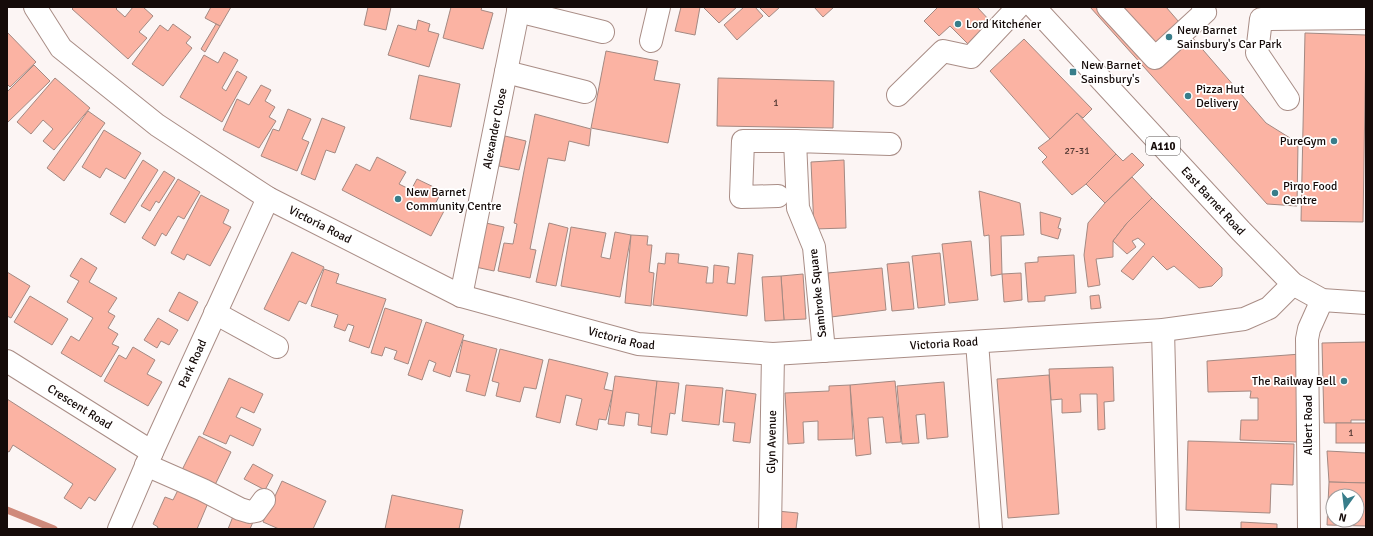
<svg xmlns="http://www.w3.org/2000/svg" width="1373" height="536" viewBox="0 0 1373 536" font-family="Signika,sans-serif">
<rect width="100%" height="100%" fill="#fcf5f4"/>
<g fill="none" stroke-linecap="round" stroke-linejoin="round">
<!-- stream -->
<path stroke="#cf8a7b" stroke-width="7" d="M7,510L54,529"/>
</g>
<!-- building -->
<g fill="#fbb3a3" stroke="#a48982" fill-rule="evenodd">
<path d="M74,7H118L116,9L125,17L133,7H143L153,16L139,32L147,38L128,59L72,9Z"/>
<path d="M211,7H231L220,26L205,18Z"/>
<path d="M368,7H391L386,30L364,25Z"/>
<path d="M451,7H482L481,10L493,13L483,49L443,38Z"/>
<path d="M681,7H700L695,35L675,31Z"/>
<path d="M703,7H737L719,23Z"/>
<path d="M744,7H755L763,16L737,40L724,25Z"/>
<path d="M759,7H780L769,17Z"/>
<path d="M814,7H834L823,17Z"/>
<path d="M938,7H977L991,22L968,44L950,26L939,36L924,21Z"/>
<path d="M1090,7H1166L1266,123L1298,143L1297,206L1267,204Z"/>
<path d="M418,20L430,24L428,31L439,34L429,67L388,55L398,25L416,30Z"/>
<path d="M173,24L191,37L186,43L192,48L163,86L132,64L160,25L168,31Z"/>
<path d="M216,24L220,26L205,52L201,49Z"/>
<path d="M7,32L36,62L10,87L7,84Z"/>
<path d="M1305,33L1366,35L1363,222L1301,221Z"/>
<path d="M1024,39L1092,109L1083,118L1077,113L1050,139L990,71Z"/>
<path d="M606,51L658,61L654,80L680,84L668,143L591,128Z"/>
<path d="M224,52L238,60L222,88L226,91L237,71L247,77L222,122L180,97L204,55L218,63Z"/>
<path d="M34,65L50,81L7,123V92Z"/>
<path d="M419,75L460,84L451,127L410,119Z"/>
<path d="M55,78L90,108L54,150L43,141L53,129L43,120L31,134L17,122Z"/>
<path d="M718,78L834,81L833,128L717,126Z"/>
<path d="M261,85L271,90L265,101L275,107L269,117L276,121L259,148L223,130L237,99L249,105Z"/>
<path d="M288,109L311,119L302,139L309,142L297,171L261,156L273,129L279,131Z"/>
<path d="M88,111L105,123L64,181L47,168Z"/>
<path d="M1077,113L1116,154L1086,184L1072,195L1042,162L1047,157L1038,148L1050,139Z"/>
<path d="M535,114L591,129L589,146L569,141L565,161L548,158L530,249L536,250L530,278L498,271L504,243L513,244L517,224L514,223Z"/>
<path d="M322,118L345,127L335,153L326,150L315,180L301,174Z"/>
<path d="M104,130L141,153L125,179L106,168L100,178L82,167Z"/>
<path d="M505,136L526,141L519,170L499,166Z"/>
<path d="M1132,153L1144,165L1105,203L1086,184L1116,154L1123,161Z"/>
<path d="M377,157L406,172L399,184L411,190L417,179L442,191L434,206L444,211L431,236L342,190L356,164L370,171Z"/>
<path d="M143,160L158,170L125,223L110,214Z"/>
<path d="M844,160L846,228L814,229L811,162Z"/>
<path d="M164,171L175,178L159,203L156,201L150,211L141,206Z"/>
<path d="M1132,177L1152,198L1127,223L1113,241V257L1096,259L1100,285L1088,287L1084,255L1088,223L1105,203Z"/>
<path d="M178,179L200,192L184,219L178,216L166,236L162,233L155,246L142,238Z"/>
<path d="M979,191L1020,203L1024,235L1001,236L1002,274L991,276L989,235L984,236Z"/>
<path d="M201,195L229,210L223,223L231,227L210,266L187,254L184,260L171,253Z"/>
<path d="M1152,198L1222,268V276L1212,286L1199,288L1174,266L1167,270L1153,256L1133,280L1121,271L1145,244L1138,238L1132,241L1136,247L1127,254L1113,241L1127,223Z"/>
<path d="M1040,212L1061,218L1058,228L1061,229L1058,239L1041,234Z"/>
<path d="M486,223L504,227L494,271L471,266Z"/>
<path d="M549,223L568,228L556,286L536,282Z"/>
<path d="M571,227L606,233L601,257L610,259L615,232L631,235L620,297L561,286Z"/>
<path d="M631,235L648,236L647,245H652L649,272L654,273L651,306L625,303Z"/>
<path d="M971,241L978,300L949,303L942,244Z"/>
<path d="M292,252L324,267L306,304L299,301L289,321L264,309Z"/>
<path d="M666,253L679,254L678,263L708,267L706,283H713L714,265L729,267L727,283L735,284L738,253L753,255L747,316L653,305L658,263L665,264Z"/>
<path d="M940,253L945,305L918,308L912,256Z"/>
<path d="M1074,255L1076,293L1045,296V301L1028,302L1025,263L1038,262V257Z"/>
<path d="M81,258L97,268L89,282L117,298L108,312L115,316L108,328L118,334L112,344L119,347L101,377L61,353L71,336L79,341L93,318L67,302L79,281L70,276Z"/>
<path d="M909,262L914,309L892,311L887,264Z"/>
<path d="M882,268L886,310L831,317L828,273Z"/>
<path d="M324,269L339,274L336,283L386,299L369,348L349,341L354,326L348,324L345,331L334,327L338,315L311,306Z"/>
<path d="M7,272L30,286L11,318L7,316Z"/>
<path d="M1021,273L1022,300L1004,302L1002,274Z"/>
<path d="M803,274L806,319L784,320L781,276Z"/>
<path d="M781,276L784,320L765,321L762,277Z"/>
<path d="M179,292L198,302L188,321L169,311Z"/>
<path d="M1099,295L1101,308L1091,309L1090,296Z"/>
<path d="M30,296L68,319L52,345L14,322Z"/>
<path d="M385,308L422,320L408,364L394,359L397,351L385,347L382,356L371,353Z"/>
<path d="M158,318L178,330L169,345L161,341L157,348L144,340Z"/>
<path d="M426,322L464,335L450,377L433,371L436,363L429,360L422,380L408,375Z"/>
<path d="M463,340L497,349L485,396L466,391L470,375L456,372Z"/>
<path d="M1366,342V420H1351V423H1324L1322,343Z"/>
<path d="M133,347L155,360L147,374L162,382L148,406L104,381L119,355L126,359Z"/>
<path d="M500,349L543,360L536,389L524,387L520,402L496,396L499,383L492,381Z"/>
<path d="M1301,354L1298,442L1240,440L1241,420H1258V398H1250L1251,391L1208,392L1207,361Z"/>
<path d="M549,359L608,373L604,389L613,391L606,420L599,419L597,430L576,425L582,399L566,395L560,423L536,417Z"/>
<path d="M1113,367L1114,401L1104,402L1105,429L1098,430L1097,394H1080L1081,412L1062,413V399L1051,400L1049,369Z"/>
<path d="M1049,375L1059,514L1008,518L997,379Z"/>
<path d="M615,376L657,381L652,427L638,425L639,414L626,412L624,426L608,424Z"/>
<path d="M229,378L263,394L254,413L241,407L236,417L261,429L253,446L230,435L226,444L203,434Z"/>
<path d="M657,381L679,383L675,414L670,413L667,435L651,433Z"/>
<path d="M895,381L901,442L886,443L883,417L868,418L871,454L856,456L850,385Z"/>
<path d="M944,382L948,437L927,439L925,414L916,415L919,443L902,444L897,386Z"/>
<path d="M686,385L723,388L719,425L682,421Z"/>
<path d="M850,385L853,439L818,440V421L803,422L804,443L788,444L785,393L829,391V386Z"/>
<path d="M726,390L756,394L750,443L733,441L735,423L723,422Z"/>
<path d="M7,399L116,469L95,501L89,497L81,509L64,498L73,484L13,445L9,452L7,451Z"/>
<rect x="1336" y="423" width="30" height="20"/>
<path d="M199,436L231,452L214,487L181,472Z"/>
<path d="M1188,441L1294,444L1293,485L1271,484L1270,513L1186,510Z"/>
<path d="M1327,451L1366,453V483L1329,482Z"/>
<path d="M253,464L273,475L265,490L244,479Z"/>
<path d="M282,481L326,501L313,529H279L263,522Z"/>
<path d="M1329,482L1366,483V526L1327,525ZM1333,496H1357V520H1333Z"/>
<path d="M181,484L211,496L197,529H157L158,527L153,524L165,497L173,500Z"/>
<path d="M392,495L463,510L459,529H385Z"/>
<path d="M777,511L798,513L796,529H775Z"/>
<path d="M234,514L253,522L250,529H228Z"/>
<path d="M1241,522L1277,524V529H1241Z"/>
</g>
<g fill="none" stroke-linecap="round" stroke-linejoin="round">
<defs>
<g id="minor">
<path id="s1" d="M35,7L61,48L157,125L268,198L461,296L638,344L773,354L1163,330L1244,319L1269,308L1293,284"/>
<path d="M1108,7L1155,58L1205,12L1203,7"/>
<path d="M518,11L603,32"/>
<path d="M651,41L659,7"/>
<path d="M506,72L585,92"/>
<path d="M898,95L943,51L971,57L1018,7"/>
<path d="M1288,99L1257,53L1261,19L1366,18"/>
<path d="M778,196L741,197L743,141H795"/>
<path id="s2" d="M461,296L519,7"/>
<path d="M215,313L277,347"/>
<path d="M1163,330L1168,529"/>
<path d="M977,342L991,529"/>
<path d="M824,351L814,247L798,208L795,141L890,144"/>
<path id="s3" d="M7,361L152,452"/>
<path d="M146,465L203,490L240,509L250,512L256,511L264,500"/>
<path id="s4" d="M119,529L152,452L268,198"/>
<path id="s5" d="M770,529L773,354"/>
<path d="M1309,529L1307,339L1309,329L1322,300"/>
</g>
<g id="major">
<path id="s6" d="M1034,7L1241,231L1293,284L1322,300L1366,303"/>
</g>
</defs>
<!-- minor casing -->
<use href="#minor" stroke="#a98d86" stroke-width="24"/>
<!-- major casing -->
<use href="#major" stroke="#a98d86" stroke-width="24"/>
<!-- minor -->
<use href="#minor" stroke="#fff" stroke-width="22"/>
<!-- major -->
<use href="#major" stroke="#fff" stroke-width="22"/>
</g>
<!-- markers -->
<g fill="#387d8a" stroke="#fff" stroke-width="1.5">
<circle cx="958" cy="24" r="4"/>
<circle cx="1169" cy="37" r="4"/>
<rect x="1069" y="68" width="8" height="8" rx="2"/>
<circle cx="1188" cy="96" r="4"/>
<circle cx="1334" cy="141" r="4"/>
<circle cx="1275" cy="193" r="4"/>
<circle cx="398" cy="199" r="4"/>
<circle cx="1344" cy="381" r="4"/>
</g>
<g text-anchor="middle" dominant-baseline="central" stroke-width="3.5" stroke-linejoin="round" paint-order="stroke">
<!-- number labels -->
<g font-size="10" fill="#4e3530">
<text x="776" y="103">1</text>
<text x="1077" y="151">27-31</text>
<text x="1351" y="433">1</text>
</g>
<!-- shield labels -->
<rect fill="#fff" stroke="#5b5453" stroke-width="1" x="1146" y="137" width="34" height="18" rx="3"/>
<g font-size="11" font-weight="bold" fill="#150b09">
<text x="1163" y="146">A110</text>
</g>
<!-- poi labels -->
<g font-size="12" fill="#150b09" stroke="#fff" text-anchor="start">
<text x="966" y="24">Lord Kitchener</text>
<text x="1177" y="30">New Barnet<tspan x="1177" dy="14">Sainsbury's Car Park</tspan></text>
<text x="1081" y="65">New Barnet<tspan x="1081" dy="14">Sainsbury's</tspan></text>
<text x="1196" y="89">Pizza Hut<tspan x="1196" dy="14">Delivery</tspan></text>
<text x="1326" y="141" text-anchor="end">PureGym</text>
<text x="1283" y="186">Pirqo Food<tspan x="1283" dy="14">Centre</tspan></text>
<text x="406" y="192">New Barnet<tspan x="406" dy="14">Community Centre</tspan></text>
<text x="1336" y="381" text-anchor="end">The Railway Bell</text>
</g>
<!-- street labels -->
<g font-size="12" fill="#150b09" stroke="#fff">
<text stroke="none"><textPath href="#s2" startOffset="171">Alexander Close</textPath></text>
<text stroke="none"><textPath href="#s6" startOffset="264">East Barnet Road</textPath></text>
<text stroke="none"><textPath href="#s1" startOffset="363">Victoria Road</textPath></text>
<text transform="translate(818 293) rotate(-96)">Sambroke Square</text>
<text stroke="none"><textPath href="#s1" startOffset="687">Victoria Road</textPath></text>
<text stroke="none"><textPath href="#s1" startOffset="1011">Victoria Road</textPath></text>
<text stroke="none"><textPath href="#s4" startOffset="181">Park Road</textPath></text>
<text stroke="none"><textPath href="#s3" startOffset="86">Crescent Road</textPath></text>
<text transform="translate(1308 425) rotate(-90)">Albert Road</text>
<text stroke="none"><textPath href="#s5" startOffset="87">Glyn Avenue</textPath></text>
</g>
</g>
<!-- border -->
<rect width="1373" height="536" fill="none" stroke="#150b09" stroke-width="16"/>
<!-- north arrow -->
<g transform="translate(1345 508) rotate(194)"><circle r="19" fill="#ffffff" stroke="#a19d9d"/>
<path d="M0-3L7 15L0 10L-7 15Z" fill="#387d8a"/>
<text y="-6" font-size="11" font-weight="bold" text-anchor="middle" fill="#150b09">N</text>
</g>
</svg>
